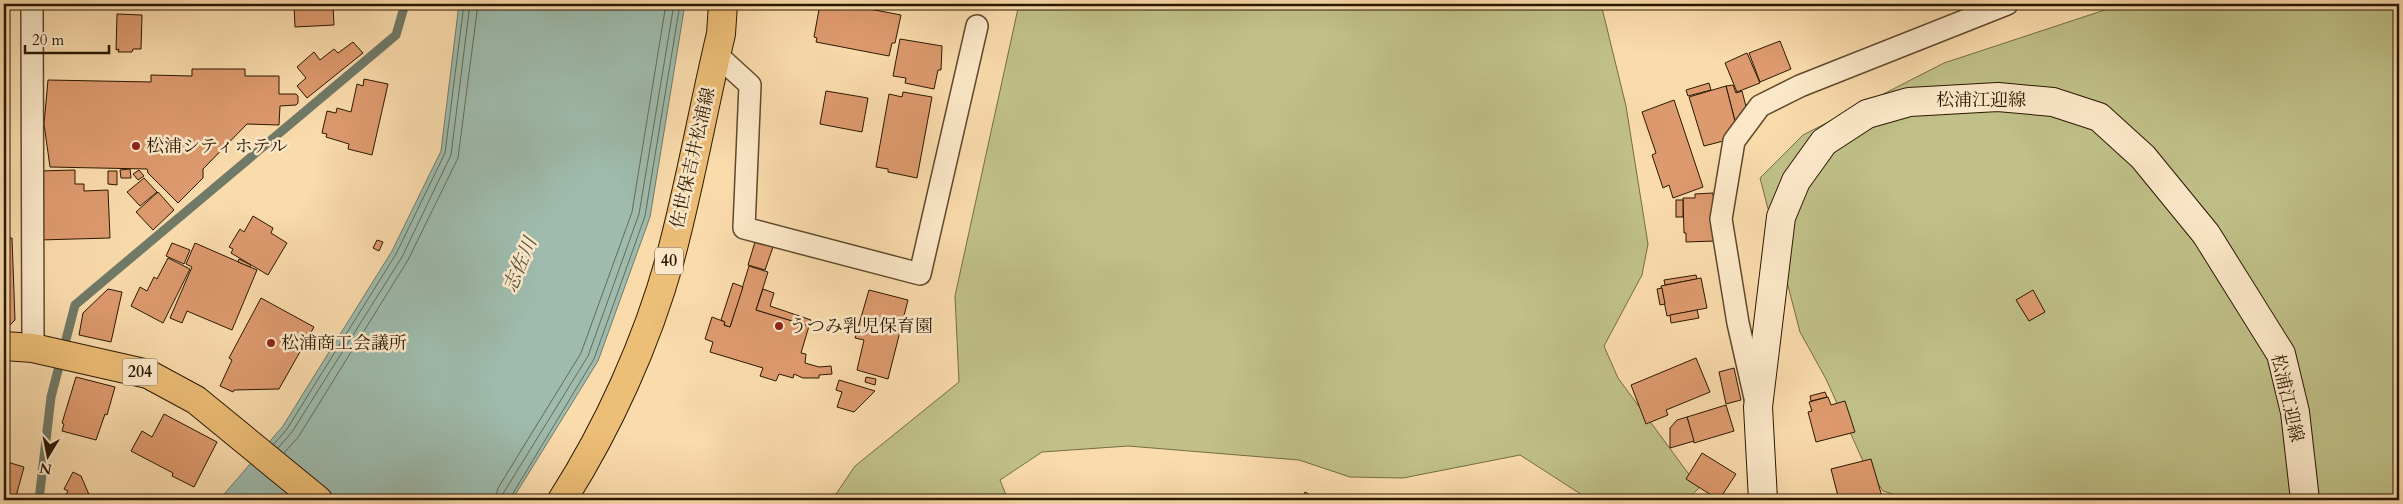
<svg xmlns="http://www.w3.org/2000/svg" width="2403" height="504" viewBox="0 0 2403 504" font-family="Cardo,'Noto Serif JP',serif">
<rect width="100%" height="100%" fill="#fadbac"/>
<filter id="stains"><feTurbulence type="fractalNoise" baseFrequency=".004" numOctaves="4"/><feColorMatrix values="0 0 0 0 .2 0 0 0 0 .09 0 0 0 0 .02 0 0 0 .5 -.17"/></filter>
<radialGradient id="worn" r=".72"><stop offset=".6" stop-color="#630" stop-opacity="0"/><stop offset="1" stop-color="#630" stop-opacity=".3"/></radialGradient>
<!-- green -->
<g fill="#c0c088" stroke="#756c44">
<path d="M1019,4H1601L1626,106L1648,244L1642,275L1604,346L1618,378L1699,488L1687,500H1590L1520,455L1403,478L1350,477L1299,460L1128,446L1042,452L1000,480L1008,500H832L855,466L959,382L955,296Z"/>
<path d="M2123,4H2399V500H1912L1883,491L1863,461L1826,379L1800,332L1760,178L1803,135L1944,63Z"/>
</g>
<!-- water -->
<path fill="#9ebbad" stroke="#707a68" d="M459,4H685L650,217L598,361L512,500H219L283,426L392,251L441,151Z"/>
<g fill="none" stroke-linecap="round" stroke-linejoin="round">
<!-- shore -->
<g stroke="#646a56" stroke-width="1">
<path d="M274,444L287,429L396,254L445,153L464,4"/>
<path d="M278,448L292,432L402,257L451,155L470,4"/>
<path d="M284,453L299,436L408,260L458,158L478,4"/>
<path d="M495,500L498,488L581,353L632,212L666,4"/>
<path d="M502,500L504,492L588,356L639,214L674,4"/>
<path d="M509,500L594,359L645,216L680,4"/>
</g>
<!-- stream -->
<path stroke="#707a68" stroke-width="9" d="M39,500L51,397L75,305L396,35L405,4"/>
</g>
<!-- building -->
<g fill="#dd9a6e" stroke="#2a1800">
<path d="M294,4H354L333,5L334,25L295,27Z"/>
<path d="M820,4H843L901,15L895,43H892L889,56L816,42L817,38L814,37Z"/>
<path d="M117,14L142,15L141,49H133L132,52H118L119,49L116,50Z"/>
<path d="M900,39L942,46L941,70H938L934,89L905,83L906,78L893,76Z"/>
<path d="M1780,41L1791,69L1760,82L1749,53Z"/>
<path d="M353,42L363,53L307,98L297,86L306,78L297,67L314,52L320,60L334,49L338,53Z"/>
<path d="M1747,53L1760,83L1737,92L1725,63Z"/>
<path d="M192,69H245V76H279V94H296L298,96V103L296,105L280,106L279,125L247,124L203,169V178L178,203L148,173L147,169L50,167L44,124L48,80L151,82V75L192,76Z"/>
<path d="M364,79L388,84L372,155L348,149L349,144L326,137L327,134L322,133L327,111L336,113L337,108L351,112L357,84L363,86Z"/>
<path d="M1709,83L1711,90L1688,96L1686,90Z"/>
<path d="M1733,85L1736,93L1742,91L1749,118L1735,121L1726,86Z"/>
<path d="M1726,86L1739,137L1704,146L1689,97Z"/>
<path d="M826,91L868,98L862,132L820,124Z"/>
<path d="M903,92L932,97L917,178L888,172V169L876,167L889,94L902,97Z"/>
<path d="M1674,100L1703,187L1673,198L1669,185L1663,188L1652,155L1656,153L1642,112Z"/>
<path d="M130,169L131,178H121L120,170Z"/>
<path d="M75,170V184H84V191L108,190L110,238L39,240L38,171Z"/>
<path d="M139,170L144,176L138,180L133,174Z"/>
<path d="M108,171H117V185L108,184Z"/>
<path d="M144,178L157,192L140,206L127,192Z"/>
<path d="M158,192L174,210L153,230L136,212Z"/>
<path d="M1713,193V196H1715V241L1686,242V233H1684L1683,198H1695V194Z"/>
<rect x="1676" y="200" width="7" height="17"/>
<path d="M253,216L273,228L271,233L287,243L268,275L231,253L233,249L229,247L240,229L244,232Z"/>
<path d="M12,238L15,320L9,326L4,325V239Z"/>
<path d="M377,240L383,242L379,251L373,248Z"/>
<path d="M755,242L773,247L765,270L748,265Z"/>
<path d="M172,243L190,250L184,264L166,256Z"/>
<path d="M195,243L257,270L232,330L187,311L182,323L170,318L192,267L186,264Z"/>
<path d="M168,258L190,269L163,323L131,306L140,287L147,291L154,277L157,279Z"/>
<path d="M239,259L251,265L250,267L238,262Z"/>
<path d="M749,266L768,272L756,310L809,326L801,353L806,354L805,363L819,367L831,366L832,374L819,375V378H803L794,374L793,378L779,374L776,381L760,376L763,368L710,352L713,342L705,339L712,317L725,322L724,325L730,327Z"/>
<path d="M1696,275L1697,279L1665,285L1664,280Z"/>
<path d="M1701,278L1707,308L1667,316L1661,286Z"/>
<path d="M733,283L743,287L730,327L724,325L725,322L721,320Z"/>
<path d="M1662,288L1665,304L1660,305L1657,289Z"/>
<path d="M108,289L122,292L111,342L79,335L83,313Z"/>
<path d="M763,289L774,293L770,306L811,320L809,326L756,310Z"/>
<path d="M869,290L908,300L888,379L857,370L864,340L855,338Z"/>
<path d="M2033,290L2045,312L2029,321L2016,300Z"/>
<path d="M261,298L314,327L279,389L234,390L233,392L220,386L232,360L229,358Z"/>
<path d="M1697,310L1699,318L1671,323L1670,315Z"/>
<path d="M1696,358L1710,392L1666,410L1668,415L1646,424L1631,385Z"/>
<path d="M1734,368L1741,400L1726,404L1719,372Z"/>
<path d="M76,377L115,387L107,415L105,414L96,440L62,431L64,424L62,423Z"/>
<path d="M866,377L876,379L875,385L865,382Z"/>
<path d="M839,380L875,391L854,412L837,407L842,392L836,390Z"/>
<path d="M1825,392L1827,397L1811,401L1810,396Z"/>
<path d="M1828,397L1831,405L1845,401L1855,432L1816,442L1808,412L1812,411L1809,402Z"/>
<path d="M1726,405L1734,431L1694,443L1687,417Z"/>
<path d="M164,414L217,442L194,487L172,476L173,473L131,451L142,431L152,437Z"/>
<path d="M1687,417L1694,441L1670,448V428L1677,420Z"/>
<path d="M1702,453L1736,474L1719,500L1686,479Z"/>
<path d="M1871,459L1883,500H1839L1831,469Z"/>
<path d="M4,461L24,467L15,500H4Z"/>
<path d="M73,472L81,476L90,497L89,500H63L68,491L64,489Z"/>
<path d="M1305,492L1319,500H1301Z"/>
</g>
<g fill="none" stroke-linecap="round" stroke-linejoin="round">
<defs>
<g id="street">
<path d="M32,4L33,348"/>
<path d="M716,54L750,85L744,228L920,274L977,26"/>
<path d="M1755,398L1738,323L1721,219L1734,141L1760,106L1800,86L2007,4"/>
</g>
<path id="secondary" d="M1763,500L1758,407L1781,217L1796,181L1824,142L1867,114L1909,102L1998,97L2053,102L2099,117L2143,157L2206,234L2281,354L2295,412L2305,500"/>
<path id="primary" d="M562,500C608,428 647,342 670,259C690,185 703,109 721,34L723,4"/>
<path id="highway" d="M4,346L33,348L148,374L196,400L318,500"/>
</defs>
<!-- street casing -->
<use href="#street" stroke="#5e492b" stroke-width="24"/>
<!-- secondary casing -->
<use href="#secondary" stroke="#2a1800" stroke-width="30"/>
<!-- primary casing -->
<use href="#primary" stroke="#2a1800" stroke-width="30"/>
<!-- highway casing -->
<use href="#highway" stroke="#2a1800" stroke-width="30"/>
<!-- street -->
<use href="#street" stroke="#fce8c9" stroke-width="21"/>
<!-- secondary -->
<use href="#secondary" stroke="#fce8c9" stroke-width="28"/>
<!-- primary -->
<use href="#primary" stroke="#edbe76" stroke-width="28"/>
<!-- highway -->
<use href="#highway" stroke="#edbe76" stroke-width="28"/>
</g>
<!-- markers -->
<g fill="#8f2418" stroke="#fce8c9" stroke-width="2">
<circle cx="136" cy="146" r="5"/>
<circle cx="779" cy="326" r="5"/>
<circle cx="271" cy="343" r="5"/>
</g>
<g text-anchor="middle" dominant-baseline="central" stroke-width="5" stroke-linejoin="round" paint-order="stroke">
<!-- shield labels -->
<g fill="#fce8c9" stroke="#69563c" stroke-width="1">
<rect x="655" y="247.5" width="28" height="27" rx="4"/>
<rect x="122.5" y="358.5" width="35" height="27" rx="4"/>
</g>
<g font-size="16" font-weight="bold" fill="#2a1800">
<text x="669" y="261">40</text>
<text x="140" y="372">204</text>
</g>
<!-- street labels -->
<g font-size="18" fill="#2a1800" stroke="#fce8c9">
<text x="1981" y="100">松浦江迎線</text>
<text transform="translate(693 158) rotate(-77)">佐世保吉井松浦線</text>
<text transform="translate(2287 398) rotate(77)">松浦江迎線</text>
</g>
<!-- poi labels -->
<g font-size="18" fill="#2a1800" stroke="#fce8c9" text-anchor="start">
<text x="146" y="146">松浦シティホテル</text>
<text x="789" y="326">うつみ乳児保育園</text>
<text x="281" y="343">松浦商工会議所</text>
</g>
<!-- water labels -->
<g font-size="19" font-style="italic" fill="#53513d" stroke="#fce8c9">
<text transform="translate(520 265) rotate(-67)">志佐川</text>
</g>
</g>
<!-- margin -->
<rect width="2403" height="504" fill="none" stroke="#fadbac" stroke-width="20"/>
<rect x="5" y="5" width="2393" height="494" fill="none" stroke="#2a1800" stroke-width="2.5"/>
<rect x="10" y="10" width="2383" height="484" fill="none" stroke="#2a1800"/>
<!-- north arrow -->
<g transform="translate(48 456) rotate(190)" stroke="#fce8c9" stroke-width="4" paint-order="stroke">
<path d="M0-4L9 19L0 12L-9 19Z" fill="#2a1800"/>
<text y="-8" font-size="14" font-weight="bold" text-anchor="middle" fill="#2a1800">N</text>
</g>
<!-- scale -->
<path d="M25 45v8h84v-8" fill="none" stroke="#2a1800" stroke-width="2.5"/>
<text x="32" y="45" font-size="15" fill="#2a1800" stroke="#fce8c9" stroke-width="4" paint-order="stroke">20 m</text>
<rect width="100%" height="100%" filter="url(#stains)"/>
<rect width="100%" height="100%" fill="url(#worn)"/>
</svg>
